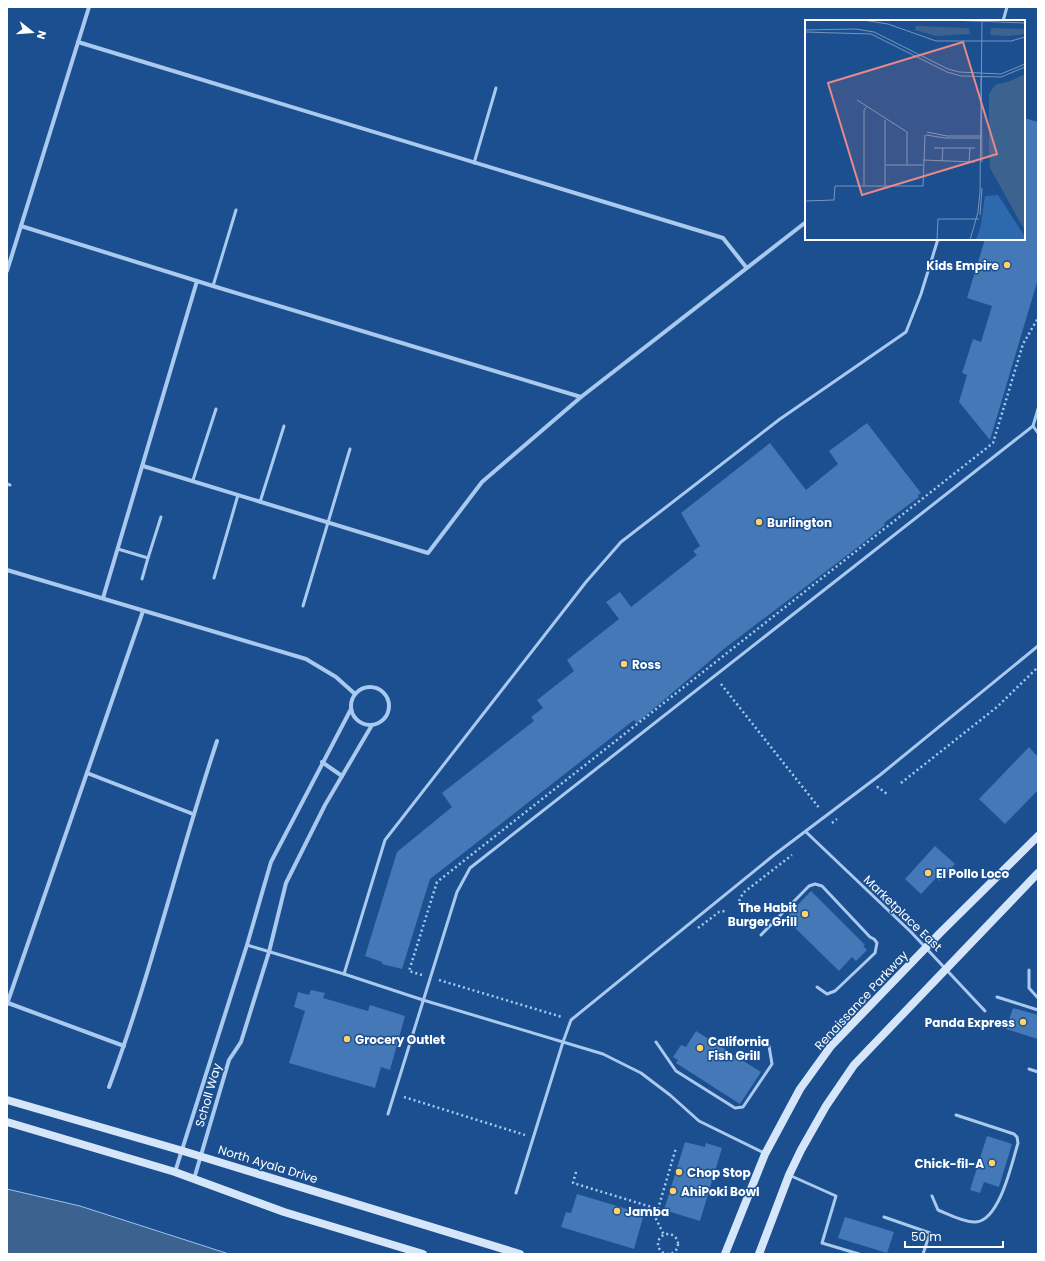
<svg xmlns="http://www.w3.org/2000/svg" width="1045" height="1261" viewBox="0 0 1045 1261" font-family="Poppins,sans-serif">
<rect width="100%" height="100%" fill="#1b4f8f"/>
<!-- water -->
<path fill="#3c6290" stroke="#9cc4f0" d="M7,1189L80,1206L229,1254H7Z"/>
<!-- building -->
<g fill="#4478b7">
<path d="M1024,118L1038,122V279L990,440L959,402L967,375L962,373L973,339L981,342L992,306L967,298L985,239H1024Z"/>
<path d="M867,423L921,493L918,495L919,497L884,523L885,525L854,550L725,648L637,723L634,720L430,879L402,969L382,964V962L365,956L397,852L452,807L442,793L534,721L531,717L543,708L537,700L574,671L567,660L619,619L606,602L620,592L631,607L697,555L693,551L700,546L681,513L770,443L806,490L838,464L829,451Z"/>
<path d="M1029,747L1038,757V790L1005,824L979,799Z"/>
<path d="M935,846L955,864L939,881L936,878L921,894L905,879Z"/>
<path d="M811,891L865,945L863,946L867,950L856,961L852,957L839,971L785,918Z"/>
<path d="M311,990L325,993L323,998L368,1011L370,1005L405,1016L390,1070L381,1067L375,1088L289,1063L305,1011L294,1007L298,992L309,995Z"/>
<path d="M1013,1008L1038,1015V1039L1006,1029Z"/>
<path d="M696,1031L761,1072L740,1104L676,1063L678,1060L673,1057L681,1045L686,1047Z"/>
<path d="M987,1136L1012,1144L999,1187L984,1182L980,1193L970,1190Z"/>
<path d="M685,1142L705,1147L706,1143L722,1148L700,1221L664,1210Z"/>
<path d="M577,1194L644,1214L634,1249L561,1227L566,1212L571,1213Z"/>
<path d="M845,1217L894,1232L887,1253L838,1238Z"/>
</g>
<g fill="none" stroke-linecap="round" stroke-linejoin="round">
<!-- path -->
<g stroke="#a9c9ee" stroke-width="2.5" stroke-dasharray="2 3" stroke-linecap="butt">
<path d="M721,684L820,809"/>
<path d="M901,783L997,707L1038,667"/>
<path d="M877,788L878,787L887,794"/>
<path d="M832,823L837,819"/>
<path d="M739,901L743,893L792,855"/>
<path d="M698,928L719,912L725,911"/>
<path d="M422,975L409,971L437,882L993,443L1023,344L1038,318"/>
<path d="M439,980L562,1017"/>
<path d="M404,1097L525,1135"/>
<path d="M576,1172L573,1183L658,1209L676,1148"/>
<path d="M658,1209L655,1217L664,1235"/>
<circle cx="668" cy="1244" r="10"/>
</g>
<!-- lane -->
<g stroke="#a9c9ee" stroke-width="3">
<path d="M1003,21L1007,7"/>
<path d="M474,163L496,88"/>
<path d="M213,286L236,210"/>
<path d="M1033,426L1038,433"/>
<path d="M193,480L216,409"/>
<path d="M7,484L10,485"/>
<path d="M260,502L284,426"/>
<path d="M118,549L148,558L161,517"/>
<path d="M214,578L238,495"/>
<path d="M142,579L148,558"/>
<path d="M303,606L350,449"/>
<path d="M806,832L911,932L985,1011"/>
<path d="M761,935L809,886L815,884L822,886L870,937L874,939L877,943L875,953L835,991L827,994L817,987"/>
<path d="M247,945L344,974L385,840L586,582L621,542L780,419L906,332L921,294L938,239"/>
<path d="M1029,970V988L1038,998"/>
<path d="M344,974L423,1000L603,1054L641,1073L670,1095L699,1121L764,1153"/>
<path d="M997,997L1038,1010"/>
<path d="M656,1042L676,1071L735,1108L743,1107L772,1064L769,1046"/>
<path d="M1029,1069L1038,1072"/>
<path d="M388,1114L457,892L470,868L1033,426L1038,409"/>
<path d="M789,1175L836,1196L822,1243L859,1254"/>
<path d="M516,1193L563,1042L571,1020L774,855L880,775L1038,646"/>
<path d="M932,1196L938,1210C948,1214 964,1223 976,1222C1000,1220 1012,1162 1018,1143L1017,1137L1014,1134L956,1115"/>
<path d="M884,1217L930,1233L923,1254"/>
</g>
<!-- street -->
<g stroke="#a9c9ee" stroke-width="4">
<path d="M78,42L723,238L746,267"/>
<path d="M21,226L213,286L581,397"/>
<path d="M7,271L89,7"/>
<path d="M143,466L428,553L482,482L581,397L806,222"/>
<path d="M7,570L306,659L336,677L355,694"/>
<path d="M103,598L197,281"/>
<circle cx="370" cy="706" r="19"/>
<path d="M322,762L342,776"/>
<path d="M87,773L193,814"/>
<path d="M8,1003L124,1046"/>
<path d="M7,1004L143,611"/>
<path d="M109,1087C151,974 179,855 217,741"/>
<path d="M175,1172L247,945L271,862L351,709"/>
<path d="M194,1179L229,1060L241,1042L269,952L286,883L325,805L372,725"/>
</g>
<!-- secondary -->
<g stroke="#d6e6fa" stroke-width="8">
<path d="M7,1100L183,1151L520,1254"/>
<path d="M7,1122L175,1172L284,1212L423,1254"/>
<path d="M725,1254L765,1154L800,1089L831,1046L940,933L1038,836"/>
<path d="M759,1254L789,1175L801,1150L826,1106L854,1065L1038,873"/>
</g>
</g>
<!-- markers -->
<g fill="#ffd166" stroke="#1b4f8f" stroke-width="1.5">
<circle cx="1007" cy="265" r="4"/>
<circle cx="759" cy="522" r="4"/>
<circle cx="624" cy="664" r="4"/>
<circle cx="928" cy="873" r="4"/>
<circle cx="805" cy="914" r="4"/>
<circle cx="1023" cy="1022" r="4"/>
<circle cx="347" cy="1039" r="4"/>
<circle cx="700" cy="1048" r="4"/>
<circle cx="992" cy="1163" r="4"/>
<circle cx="679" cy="1172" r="4"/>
<circle cx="673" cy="1191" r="4"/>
<circle cx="617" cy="1211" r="4"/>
</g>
<g text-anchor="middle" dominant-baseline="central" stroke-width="3" stroke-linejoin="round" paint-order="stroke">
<!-- poi labels -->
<g font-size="12" font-weight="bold" fill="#fff" stroke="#1b4f8f" text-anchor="start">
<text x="999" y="265" text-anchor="end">Kids Empire</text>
<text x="767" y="522">Burlington</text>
<text x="632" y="664">Ross</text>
<text x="936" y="873">El Pollo Loco</text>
<text x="797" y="907" text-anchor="end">The Habit<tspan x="797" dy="14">Burger Grill</tspan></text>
<text x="1015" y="1022" text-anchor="end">Panda Express</text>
<text x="355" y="1039">Grocery Outlet</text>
<text x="708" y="1041">California<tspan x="708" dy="14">Fish Grill</tspan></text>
<text x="984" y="1163" text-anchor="end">Chick-fil-A</text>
<text x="687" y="1172">Chop Stop</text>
<text x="681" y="1191">AhiPoki Bowl</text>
<text x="625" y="1211">Jamba</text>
</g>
<!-- street labels -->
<g font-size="12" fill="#fff" stroke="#1b4f8f">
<text transform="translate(903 913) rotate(44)">Marketplace East</text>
<text transform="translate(861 1000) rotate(-47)">Renaissance Parkway</text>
<text transform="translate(208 1095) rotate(-74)">Scholl Way</text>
<text transform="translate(268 1164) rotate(17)">North Ayala Drive</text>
</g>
</g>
<!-- overview -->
<g transform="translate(805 20)">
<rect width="220" height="220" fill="#1b4f8f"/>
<path d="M193,175L219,215L220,220H171L176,205L180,176Z" fill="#2e69ad"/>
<path d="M111,6L164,8L165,14L131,16L110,10ZM186,8L220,9V14L204,16L185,15ZM220,54V211L185,148L184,127V74L190,65L205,61Z" fill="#3c6290"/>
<path fill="none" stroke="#7695bc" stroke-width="1" d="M58,0L83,4L131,21H206L220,17M144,0L220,3M0,10L51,9L69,12L143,49L154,52L196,54L220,44M0,12L66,14L142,52L156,56L196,57L220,47M176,57L177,142M52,80L102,112V145M122,112L142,116H176M121,115L140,118H176M129,128H170M118,140L170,142M137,141L138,128M164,142L165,128M81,145H118M59,166V90L61,87M80,166V100M0,181L29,180L30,166H118L120,115M175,195L177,168M132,220L133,199H174M165,220L173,192L175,172L177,0"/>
<path fill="#e88989" fill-opacity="0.15" stroke="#e88989" stroke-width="2" d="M158,22L192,134L57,175L23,63Z"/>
<rect width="220" height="220" fill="none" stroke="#fff" stroke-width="2"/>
</g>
<!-- border -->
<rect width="1045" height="1261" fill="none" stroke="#ffffff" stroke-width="16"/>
<!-- north arrow -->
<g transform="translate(32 32) rotate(107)" stroke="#1b4f8f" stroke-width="3" paint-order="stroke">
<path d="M0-3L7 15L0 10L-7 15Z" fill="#ffffff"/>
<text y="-6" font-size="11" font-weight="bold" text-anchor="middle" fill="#ffffff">N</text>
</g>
<!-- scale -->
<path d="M905 1241v6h98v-6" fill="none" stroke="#ffffff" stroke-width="2"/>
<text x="911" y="1241" font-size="12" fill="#ffffff" stroke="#1b4f8f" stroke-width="3" paint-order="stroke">50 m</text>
</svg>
